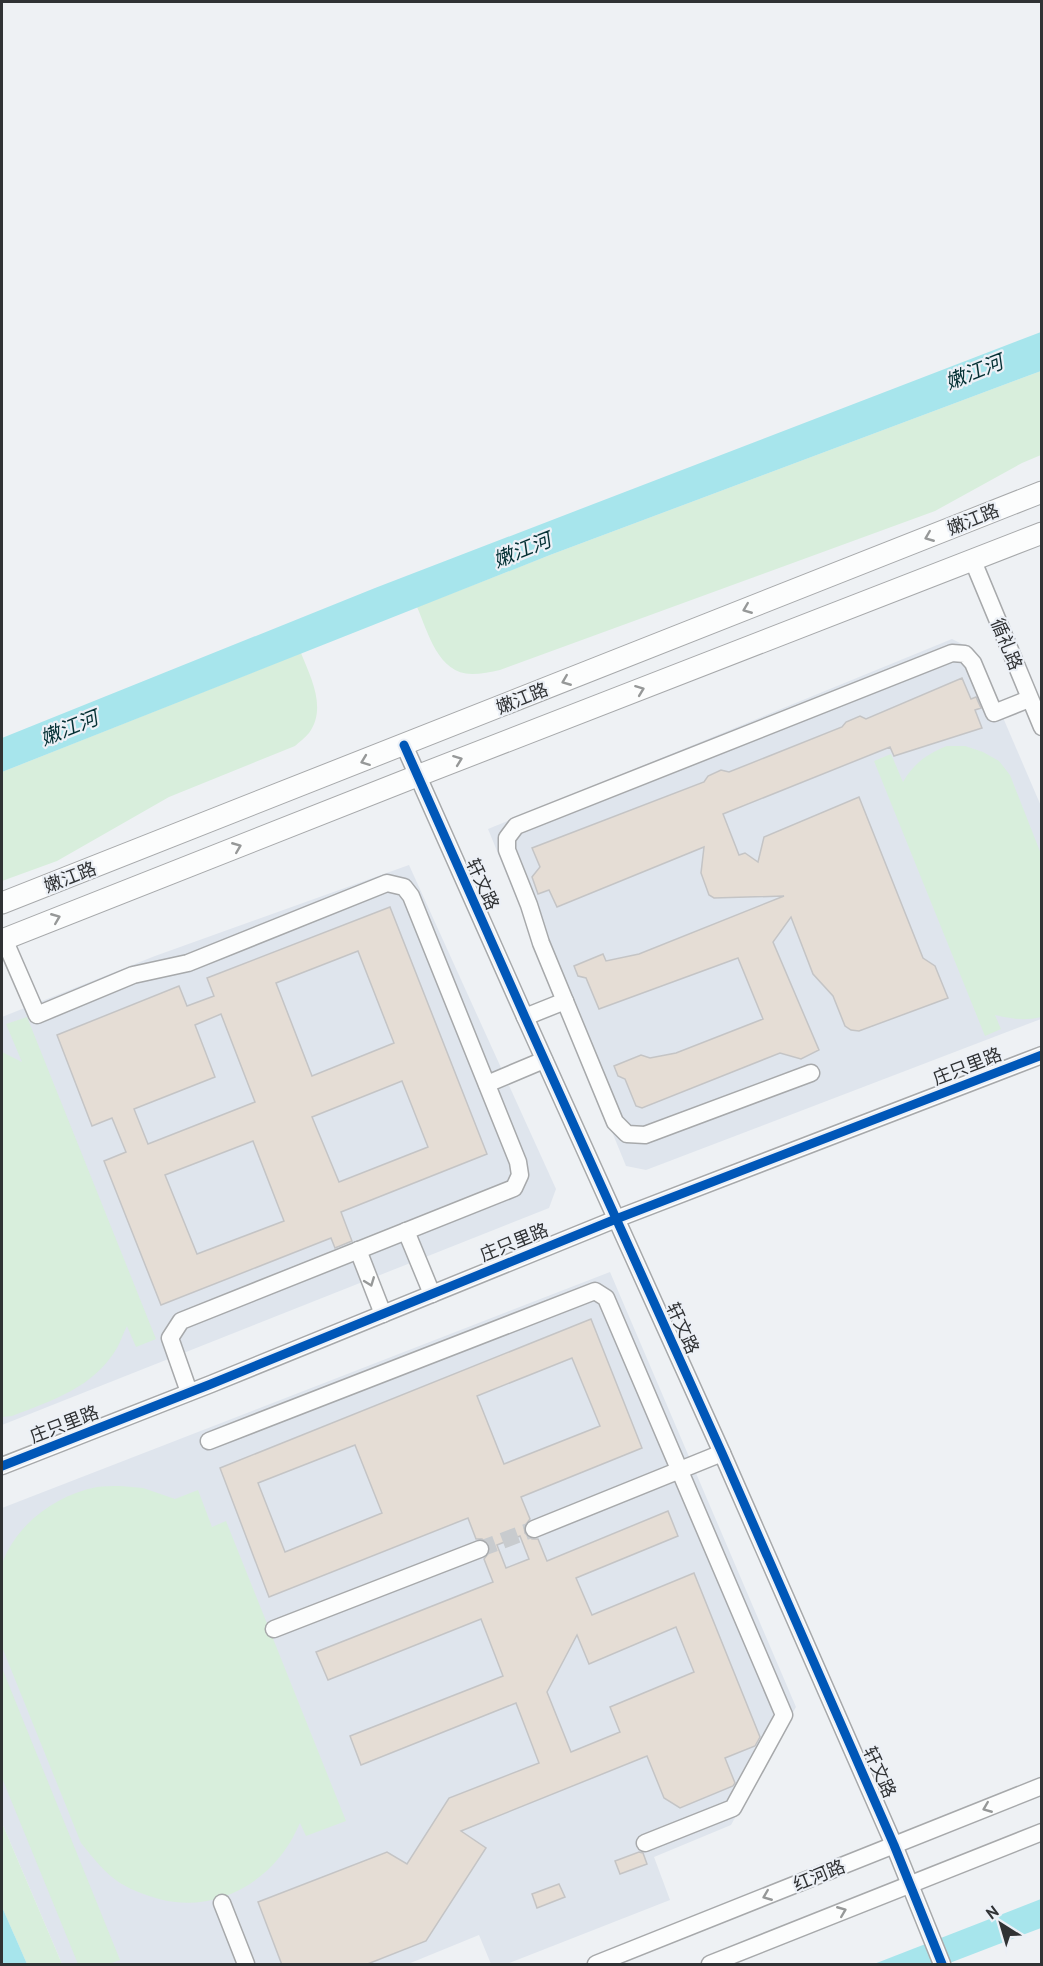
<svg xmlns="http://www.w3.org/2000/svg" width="1043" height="1966" viewBox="0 0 1043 1966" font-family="'PT Sans','Noto Sans SC',sans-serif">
<rect width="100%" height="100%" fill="#eef1f4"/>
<!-- built -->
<g fill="#dfe5ed">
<path d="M952,639L974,650L1041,806V1019L646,1170L626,1166L488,829Z"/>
<path d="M409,865L556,1189L549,1208L2,1425V1017L155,956Z"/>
<path d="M610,1272L796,1707L731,1825L654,1857L670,1900L507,1964H491L479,1935L408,1964H62L2,1823V1508Z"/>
</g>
<!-- green -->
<g fill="#d8eedc">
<path d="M1041,371V455L1022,463L935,511L500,670C491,672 481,674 472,674C438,674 428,632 417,607L550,555Z"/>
<path d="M301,653C311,678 327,708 309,733C305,738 299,742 295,746L169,797L57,861L2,881V772Z"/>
<path d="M947,746H965L983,752L999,761L1010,775L1041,854V1017C1025,1021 1012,1019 995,1015L1001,1029L985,1036L874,761L891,754L903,782C914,763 927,754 947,746Z"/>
<path d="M27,1017L156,1339L136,1347L127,1326C123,1333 121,1341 117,1348C93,1388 53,1400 12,1416L2,1417V1052L22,1062L6,1024Z"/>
<path d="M120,1486L143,1488L175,1499L198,1490L212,1527L226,1521L346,1821L306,1836L300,1823C296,1831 292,1840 287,1847C260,1888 211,1911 163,1900C148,1896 133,1891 120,1883C105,1873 93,1858 81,1843L2,1647V1564C16,1524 56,1495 97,1487C104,1486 113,1486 120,1486Z"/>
<path d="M2,1668L120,1960L109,1964H78L2,1778Z"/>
<path d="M2,1823L62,1964H27L2,1907Z"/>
</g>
<!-- water -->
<g fill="#a7e5ec">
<path d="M1041,332V371L550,555L2,772V738L375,588Z"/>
<path d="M1041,1899V1928L947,1964H874Z"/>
<path d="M2,1907L27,1964H2Z"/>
</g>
<!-- building -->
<g fill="#e5ddd5" stroke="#c4c4c5" stroke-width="1.5" fill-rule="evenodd">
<path d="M962,678L971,699L976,697L981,708L975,710L982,728L894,756L890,747L723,814L739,855L745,853L758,862L764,837L859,797L923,958L935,966L948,998L859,1031L851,1030L845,1026L833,996L813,974L791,917L773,942L819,1050L801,1059L780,1053L642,1108L636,1106L625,1079L618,1076L614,1066L641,1055L650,1058L676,1053L763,1019L738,958L599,1009L586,978L578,976L574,966L603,954L606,961L639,954L784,896L714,898L709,895L701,873L704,847L557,907L549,890L538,894L532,877L540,867L532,848L704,782L708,776L721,770L729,772L842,727L846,722L860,716L866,719Z"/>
<path d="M390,907L487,1154L341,1212L352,1241L335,1248L331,1238L161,1305L104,1161L126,1152L112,1118L92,1126L57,1035L179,986L187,1006L214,996L207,978ZM358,951L394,1043L312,1076L276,983ZM221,1014L255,1102L148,1144L134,1109L215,1077L195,1025ZM402,1081L428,1147L339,1182L312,1117ZM253,1141L284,1221L197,1254L165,1175Z"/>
<path d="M591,1319L642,1448L521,1497L530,1519L524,1527L525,1533L532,1539H538L547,1561L668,1511L678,1536L576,1578L592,1615L694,1573L760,1737L755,1746L725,1758L735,1783L733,1786L680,1808L664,1798L647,1756L461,1831L486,1848L426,1941L365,1965H282L258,1902L387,1852L407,1864L449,1798L539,1763L516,1703L361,1765L350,1736L503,1676L481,1619L328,1680L316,1652L493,1582L484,1559L490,1551V1545L482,1539H476L468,1518L269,1597L220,1468ZM572,1358L600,1426L504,1464L477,1396ZM355,1445L382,1513L285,1552L258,1483ZM520,1536L529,1559L506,1568L497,1545ZM676,1627L694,1672L610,1707L620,1732L571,1752L547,1692L577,1635L589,1664Z"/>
<path d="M639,1852L643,1853L647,1864L620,1874L615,1861Z"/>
<path d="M559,1884L565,1897L537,1908L532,1894Z"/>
</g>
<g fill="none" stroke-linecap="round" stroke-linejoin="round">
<!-- minor-tunnel -->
<path stroke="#c8cbce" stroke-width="16" stroke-dasharray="16 8" stroke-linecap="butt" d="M480,1549L534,1529"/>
<defs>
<g id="minor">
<path d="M973,561L1042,727"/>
<path d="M404,745L525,1017L722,1453L894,1845L942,1964"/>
<path d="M4,939L37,1015L133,975L188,963L387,883L404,887L411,896L518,1162L520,1175L514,1188L181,1321L170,1338L189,1392"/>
<path d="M525,1017L565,1001"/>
<path d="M811,1073L645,1135L627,1134L615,1122L541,943L529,905L507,850V838L516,826L952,653L965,654L973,663L994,713L1029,699"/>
<path d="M487,1084L544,1060"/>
<path d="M406,1231L432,1294"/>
<path d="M358,1250L383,1314"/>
<path d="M209,1441L595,1291L606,1298L784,1715L733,1808L645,1843"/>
<path d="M2,1466L211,1384L616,1219L1042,1055"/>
<path d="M534,1529L722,1453"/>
<path d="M274,1629L480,1549"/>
<path d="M222,1903L246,1964"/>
<path d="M596,1964L1042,1786"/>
<path d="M710,1964L1042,1832"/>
</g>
<g id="major">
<path d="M2,903L1042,492"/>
<path d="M2,940L417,776L1042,533"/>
</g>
</defs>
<!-- minor casing -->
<use href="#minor" stroke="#a7a9ab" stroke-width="19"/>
<!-- major casing -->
<use href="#major" stroke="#a7a9ab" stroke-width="23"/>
<!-- minor -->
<use href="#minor" stroke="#fcfdfd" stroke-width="16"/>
<!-- major -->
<use href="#major" stroke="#fcfdfd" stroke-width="21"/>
<defs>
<g id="cycleway">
<path d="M404,745L525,1017L722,1453L894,1845L942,1964"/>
<path d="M2,1466L211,1384L616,1219L1042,1055"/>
</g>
</defs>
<!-- cycleway casing -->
<use href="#cycleway" stroke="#ecf0f6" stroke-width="13"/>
<!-- cycleway -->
<use href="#cycleway" stroke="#0057b8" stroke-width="9"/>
</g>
<!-- one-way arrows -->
<defs><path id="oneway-chevron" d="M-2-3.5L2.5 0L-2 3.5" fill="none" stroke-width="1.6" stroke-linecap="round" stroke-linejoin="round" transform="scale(1.5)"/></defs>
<g stroke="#969898">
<use href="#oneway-chevron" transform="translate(929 537) rotate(158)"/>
<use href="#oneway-chevron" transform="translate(747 609) rotate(158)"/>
<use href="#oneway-chevron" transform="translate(566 681) rotate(158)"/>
<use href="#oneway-chevron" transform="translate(640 690) rotate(-21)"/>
<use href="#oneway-chevron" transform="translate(458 760) rotate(-21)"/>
<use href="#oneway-chevron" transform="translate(365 761) rotate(159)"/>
<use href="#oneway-chevron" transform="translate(237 847) rotate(-22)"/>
<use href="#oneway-chevron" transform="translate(56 918) rotate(-22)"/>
<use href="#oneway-chevron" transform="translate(370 1282) rotate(69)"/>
<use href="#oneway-chevron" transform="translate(987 1808) rotate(158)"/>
<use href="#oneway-chevron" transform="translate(767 1896) rotate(158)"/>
<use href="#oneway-chevron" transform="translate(842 1911) rotate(-22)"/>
</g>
<g text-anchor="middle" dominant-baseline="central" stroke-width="4.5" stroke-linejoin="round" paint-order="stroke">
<!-- street labels -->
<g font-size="18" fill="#303234" stroke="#ecf0f6">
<text transform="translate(973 519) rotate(-22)">嫩江路</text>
<text transform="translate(1007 644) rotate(68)">循礼路</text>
<text transform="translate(522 698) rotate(-22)">嫩江路</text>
<text transform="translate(70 877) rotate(-21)">嫩江路</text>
<text transform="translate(483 884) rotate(66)">轩文路</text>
<text transform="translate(967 1066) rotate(-21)">庄只里路</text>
<text transform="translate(514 1242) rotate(-22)">庄只里路</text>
<text transform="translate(683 1328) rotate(66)">轩文路</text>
<text transform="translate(64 1424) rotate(-21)">庄只里路</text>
<text transform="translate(880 1772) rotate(66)">轩文路</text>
<text transform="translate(819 1875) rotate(-22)">红河路</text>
</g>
<!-- water labels -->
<g font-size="20" font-style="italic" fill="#053135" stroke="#ecf0f6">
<text transform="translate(974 372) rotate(-22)">嫩江河</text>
<text transform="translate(522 550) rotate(-22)">嫩江河</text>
<text transform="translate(69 728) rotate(-22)">嫩江河</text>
</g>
</g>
<!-- border -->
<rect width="1043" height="1966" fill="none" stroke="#303234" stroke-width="6"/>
<!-- north arrow -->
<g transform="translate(1001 1924) rotate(323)" stroke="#ecf0f6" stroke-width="4.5" paint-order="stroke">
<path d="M0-4.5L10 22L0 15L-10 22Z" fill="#303234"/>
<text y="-9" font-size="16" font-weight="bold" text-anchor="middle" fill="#303234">N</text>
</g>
</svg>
